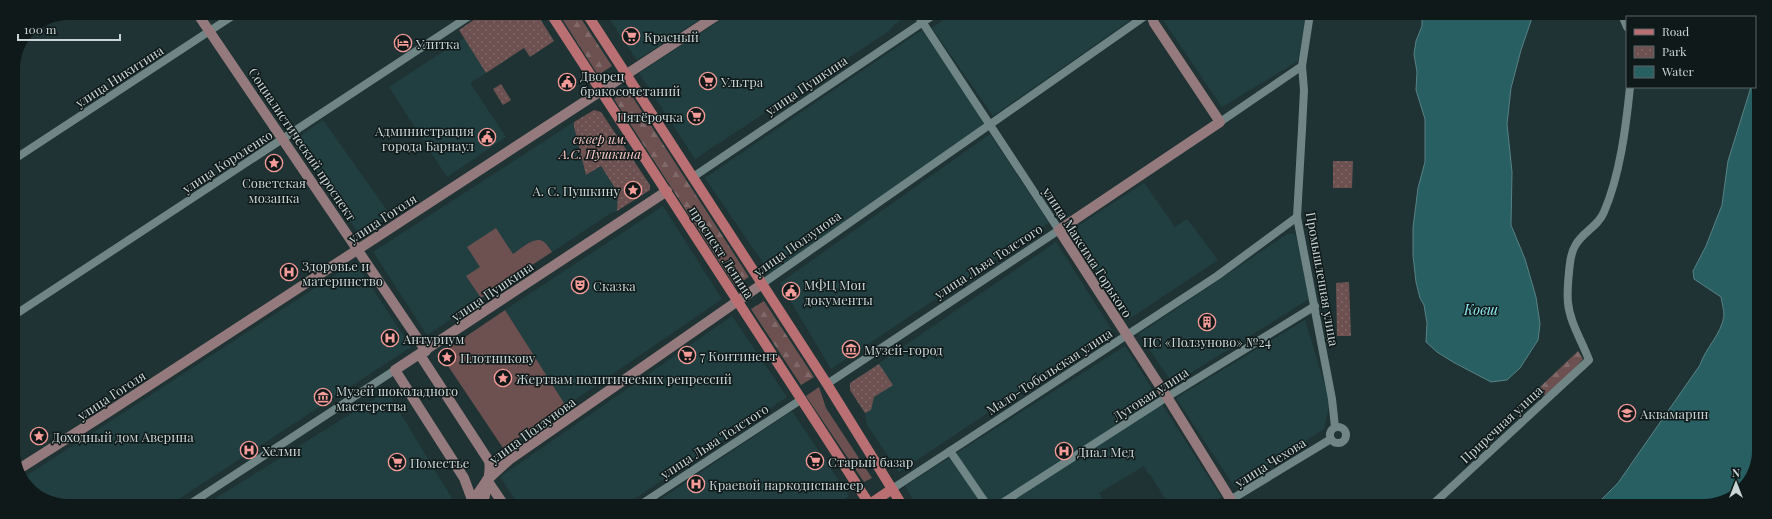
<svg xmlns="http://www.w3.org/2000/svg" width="1772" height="519" viewBox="0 0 1772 519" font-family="'Playfair Display',serif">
<defs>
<pattern id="forest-firs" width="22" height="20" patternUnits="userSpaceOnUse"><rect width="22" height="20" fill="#6c5150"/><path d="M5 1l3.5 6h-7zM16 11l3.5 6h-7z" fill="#806968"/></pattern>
<pattern id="park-dots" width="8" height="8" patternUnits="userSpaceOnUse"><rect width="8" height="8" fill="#6c5150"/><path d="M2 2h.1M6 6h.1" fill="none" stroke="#806968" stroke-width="1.8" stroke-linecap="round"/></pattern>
</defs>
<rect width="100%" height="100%" fill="#1f3334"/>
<!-- built -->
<g fill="#213f41">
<path d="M606,14H708L637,60Z"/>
<path d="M730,14H904L906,17L894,25L889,31L695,159L639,73Z"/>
<path d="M952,14H1139L993,116L932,28Z"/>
<path d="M1164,14H1306L1298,61L1222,107L1161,17Z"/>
<path d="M922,30L986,124L770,273L705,178Z"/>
<path d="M464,38L486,73L470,83L506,137L447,177L389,87Z"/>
<path d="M323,120L391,216L384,217L359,234L295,140Z"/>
<path d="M574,122V127L587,175L601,166L618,193L617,211L611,213L427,335L373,252Z"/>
<path d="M990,134L1049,223L831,369L780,283Z"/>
<path d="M1144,183L1175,227L1187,219L1218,260L1129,319L1070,231Z"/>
<path d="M663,206L722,299L566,406L505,310Z"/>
<path d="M1293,233L1297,239L1309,299L1173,384L1139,334L1287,234Z"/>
<path d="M1056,242L1112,330L899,472L867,425L865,413L850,390V383Z"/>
<path d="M355,262L411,347L171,504H54L38,495L26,476Z"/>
<path d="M732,316L787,397L625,505H519L500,477Z"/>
<path d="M1305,320L1330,402L1324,429L1234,486L1176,398Z"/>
<path d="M1125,346L1221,497L1207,505H1169L1150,474L1149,475L1144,466L1099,493L1106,505H916L905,486Z"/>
<path d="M387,391L456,505L216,504L213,500Z"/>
<path d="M792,411L849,496L836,505H652Z"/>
</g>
<!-- green -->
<g fill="#6c5150">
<path d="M496,228L513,254C521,249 535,235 544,242C547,244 550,249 552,252L481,298L466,276L480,267L467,247Z"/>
<path d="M505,310L566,406L503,448L440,354Z"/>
<path d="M819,387L826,408L872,478L864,482L806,396Z"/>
</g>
<!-- forest -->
<g fill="url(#forest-firs)">
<path d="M559,14H578L612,66L598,75Z"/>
<path d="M628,90L749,277L735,286L614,99Z"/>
<path d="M764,301L814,377L801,385L751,309Z"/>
<path d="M1578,351L1583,359L1569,375L1545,395L1539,388Z"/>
</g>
<!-- park -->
<g fill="url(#park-dots)">
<path d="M484,13L537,14L554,41L530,57L524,48L486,73L459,30Z"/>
<path d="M501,84L511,100L503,105L493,89Z"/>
<path d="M594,110L601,112L650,185V190L617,211L618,193L601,166L586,175L574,127V122Z"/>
<path d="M1333,161H1353L1352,188H1333Z"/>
<path d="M1349,282L1351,336H1337L1336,283Z"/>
<path d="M879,364L893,385L874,397L871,410L865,413L850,390V383Z"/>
</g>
<!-- water -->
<g fill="#285f63" stroke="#588285">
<path d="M1422,14L1533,15L1521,50L1511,88L1507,124L1512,172L1511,225L1525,259L1536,297L1540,324L1538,340L1520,368L1507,380L1491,382L1453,362L1437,352L1426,342L1427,323L1424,305L1420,298L1416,282L1413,255V228L1418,188L1425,162V119L1416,90L1417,72L1414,54L1416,41L1422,26Z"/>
<path d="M1758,63L1757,465L1738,495L1704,506H1587L1602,499L1618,483L1700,365C1706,347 1721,335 1724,316C1724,310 1722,303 1721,297L1694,279L1693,271L1706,246L1722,205L1728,161L1751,87H1755V75Z"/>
</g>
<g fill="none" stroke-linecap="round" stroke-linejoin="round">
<!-- street -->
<g stroke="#6f8586" stroke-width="8">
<path d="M1310,14L1302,66L1304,90L1302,129L1297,217L1332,399L1335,427"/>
<path d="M1622,15L1627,27"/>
<path d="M1220,122L1302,66"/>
<path d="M13,160L237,13"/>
<path d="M693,177L935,14"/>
<path d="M762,284L1148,14"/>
<path d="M13,316C166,214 321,115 474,13"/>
<path d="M827,384L1059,230L917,14"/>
<circle cx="1338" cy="435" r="8"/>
<path d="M950,451L987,505"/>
<path d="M892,489L1217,276L1297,217"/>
<path d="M190,504L395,370"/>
<path d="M640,505L802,399"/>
<path d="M999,505L1167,397L1315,306"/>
<path d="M1222,505L1331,439"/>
<path d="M1431,506L1589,360C1582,341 1570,323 1568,303C1567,293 1568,282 1569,272C1570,263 1570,254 1575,246C1582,232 1598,227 1604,212C1620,175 1626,127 1630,87"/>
</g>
<!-- secondary -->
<g stroke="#947a7c" stroke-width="10">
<path d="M197,13L426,351"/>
<path d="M1151,14L1154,23L1220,122L1059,230L1167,397L1234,505"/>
<path d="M420,355L489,461C492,473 485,491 483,505"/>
<path d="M19,469L110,411L719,14"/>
<path d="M487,480L504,505"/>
<path d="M470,505L487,480L509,460L762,284"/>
<path d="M474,505L464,478L395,370L667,191"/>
</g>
<!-- primary -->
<g stroke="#ba7072" stroke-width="10">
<path d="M551,14L870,505"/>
<path d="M587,14L827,384L902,505"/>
<path d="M870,504L892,489"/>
</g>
</g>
<!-- icons -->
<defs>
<symbol id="supermarket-ring" viewBox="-11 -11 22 22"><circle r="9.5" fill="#101919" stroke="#f59b98" stroke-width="1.5"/><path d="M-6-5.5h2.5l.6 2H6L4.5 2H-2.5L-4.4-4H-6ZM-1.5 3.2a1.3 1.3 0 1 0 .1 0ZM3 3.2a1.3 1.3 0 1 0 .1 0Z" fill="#f59b98"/></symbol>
<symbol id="hotel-ring" viewBox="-11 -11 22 22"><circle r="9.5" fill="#101919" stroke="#f59b98" stroke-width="1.5"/><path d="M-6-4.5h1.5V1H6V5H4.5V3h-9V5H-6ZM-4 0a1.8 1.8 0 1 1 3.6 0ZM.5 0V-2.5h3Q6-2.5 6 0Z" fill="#f59b98"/></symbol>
<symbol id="civic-ring" viewBox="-11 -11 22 22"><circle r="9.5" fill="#101919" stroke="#f59b98" stroke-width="1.5"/><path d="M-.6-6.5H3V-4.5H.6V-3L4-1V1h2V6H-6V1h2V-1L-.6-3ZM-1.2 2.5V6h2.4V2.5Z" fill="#f59b98"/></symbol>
<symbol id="sight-ring" viewBox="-11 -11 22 22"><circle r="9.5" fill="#101919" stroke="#f59b98" stroke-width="1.5"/><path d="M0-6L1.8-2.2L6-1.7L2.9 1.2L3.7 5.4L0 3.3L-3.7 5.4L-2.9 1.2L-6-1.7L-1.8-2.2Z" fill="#f59b98"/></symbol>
<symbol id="hospital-ring" viewBox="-11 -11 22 22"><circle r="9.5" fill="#101919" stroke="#f59b98" stroke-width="1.5"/><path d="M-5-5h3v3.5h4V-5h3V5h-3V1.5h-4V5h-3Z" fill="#f59b98"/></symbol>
<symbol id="theatre-ring" viewBox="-11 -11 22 22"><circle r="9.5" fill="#101919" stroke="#f59b98" stroke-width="1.5"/><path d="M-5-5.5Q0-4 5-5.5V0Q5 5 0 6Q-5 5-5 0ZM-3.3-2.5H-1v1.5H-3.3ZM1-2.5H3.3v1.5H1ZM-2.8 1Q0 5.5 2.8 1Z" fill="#f59b98"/></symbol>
<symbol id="building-ring" viewBox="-11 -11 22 22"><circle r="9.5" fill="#101919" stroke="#f59b98" stroke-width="1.5"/><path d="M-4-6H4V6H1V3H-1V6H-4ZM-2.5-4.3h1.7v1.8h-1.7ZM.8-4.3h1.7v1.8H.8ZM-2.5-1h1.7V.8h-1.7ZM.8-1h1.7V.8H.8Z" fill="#f59b98"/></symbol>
<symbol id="museum-ring" viewBox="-11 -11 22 22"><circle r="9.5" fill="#101919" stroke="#f59b98" stroke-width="1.5"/><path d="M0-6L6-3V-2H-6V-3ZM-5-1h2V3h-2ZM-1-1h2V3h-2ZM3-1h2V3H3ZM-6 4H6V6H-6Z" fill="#f59b98"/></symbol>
<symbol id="school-ring" viewBox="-11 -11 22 22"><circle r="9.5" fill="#101919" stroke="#f59b98" stroke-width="1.5"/><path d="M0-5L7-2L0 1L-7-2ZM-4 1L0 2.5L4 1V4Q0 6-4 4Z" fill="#f59b98"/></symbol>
</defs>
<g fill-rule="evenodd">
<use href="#supermarket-ring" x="621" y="26" width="20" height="20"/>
<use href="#hotel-ring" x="393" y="33" width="20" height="20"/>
<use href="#supermarket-ring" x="698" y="71" width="20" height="20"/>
<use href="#civic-ring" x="557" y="72" width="20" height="20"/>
<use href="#supermarket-ring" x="686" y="106" width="20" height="20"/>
<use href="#civic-ring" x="477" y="127" width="20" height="20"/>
<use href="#sight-ring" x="264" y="153" width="20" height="20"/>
<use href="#sight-ring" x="623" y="180" width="20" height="20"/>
<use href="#hospital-ring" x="279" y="262" width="20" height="20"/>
<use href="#theatre-ring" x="570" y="275" width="20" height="20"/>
<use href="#civic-ring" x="781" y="281" width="20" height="20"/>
<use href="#building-ring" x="1197" y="312" width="20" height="20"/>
<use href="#hospital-ring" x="380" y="328" width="20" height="20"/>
<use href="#museum-ring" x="841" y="339" width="20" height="20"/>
<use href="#supermarket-ring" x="677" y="345" width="20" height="20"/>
<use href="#sight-ring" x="437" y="347" width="20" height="20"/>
<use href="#sight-ring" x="493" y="368" width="20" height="20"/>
<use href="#museum-ring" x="313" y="387" width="20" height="20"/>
<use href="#school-ring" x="1617" y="403" width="20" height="20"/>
<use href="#sight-ring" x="29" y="426" width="20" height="20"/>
<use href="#hospital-ring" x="239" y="440" width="20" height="20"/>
<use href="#hospital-ring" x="1054" y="441" width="20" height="20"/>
<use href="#supermarket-ring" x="805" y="451" width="20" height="20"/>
<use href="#supermarket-ring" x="387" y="452" width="20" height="20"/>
<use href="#hospital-ring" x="686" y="474" width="20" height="20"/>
</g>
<g text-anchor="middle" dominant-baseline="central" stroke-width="3" stroke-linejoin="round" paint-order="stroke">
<!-- poi labels -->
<g font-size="13" fill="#c9d5d5" stroke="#101919" text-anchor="start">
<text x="644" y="36">Красный</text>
<text x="416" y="43">Улитка</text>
<text x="580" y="75">Дворец<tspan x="580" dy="15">бракосочетаний</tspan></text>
<text x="721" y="81">Ультра</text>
<text x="683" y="116" text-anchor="end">Пятёрочка</text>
<text x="474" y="130" text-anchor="end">Администрация<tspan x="474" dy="15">города Барнаул</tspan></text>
<text x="274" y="182" text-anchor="middle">Советская<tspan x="274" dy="15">мозаика</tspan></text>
<text x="620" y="190" text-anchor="end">А. С. Пушкину</text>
<text x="302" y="265">Здоровье и<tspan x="302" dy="15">материнство</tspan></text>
<text x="804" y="284">МФЦ Мои<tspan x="804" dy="15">документы</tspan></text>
<text x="593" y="285">Сказка</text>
<text x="403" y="338">Антуриум</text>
<text x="1207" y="341" text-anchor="middle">ПС «Ползуново» №24</text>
<text x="864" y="349">Музей-город</text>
<text x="700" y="355">7 Континент</text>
<text x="460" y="357">Плотникову</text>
<text x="516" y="378">Жертвам политических репрессий</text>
<text x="336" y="390">Музей шоколадного<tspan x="336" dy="15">мастерства</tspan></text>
<text x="1640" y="413">Аквамарин</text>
<text x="52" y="436">Доходный дом Аверина</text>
<text x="262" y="450">Хелми</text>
<text x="1077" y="451">Диал Мед</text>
<text x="828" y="461">Старый базар</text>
<text x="410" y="462">Поместье</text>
<text x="709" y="484">Краевой наркодиспансер</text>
</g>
<!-- street labels -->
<g font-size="13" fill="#c9d5d5" stroke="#101919">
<text transform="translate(119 76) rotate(-33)">улица Никитина</text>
<text transform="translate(806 85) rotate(-34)">улица Пушкина</text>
<text transform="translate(303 144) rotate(56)">Социалистический проспект</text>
<text transform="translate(227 161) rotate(-33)">улица Короленко</text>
<text transform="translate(382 218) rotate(-33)">улица Гоголя</text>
<text transform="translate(797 243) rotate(-35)">улица Ползунова</text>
<text transform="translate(722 252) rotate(57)">проспект Ленина</text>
<text transform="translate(1088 252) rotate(57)">улица Максима Горького</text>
<text transform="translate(988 261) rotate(-33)">улица Льва Толстого</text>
<text transform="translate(1323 279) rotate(80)">Промышленная улица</text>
<text transform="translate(492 291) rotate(-34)">улица Пушкина</text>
<text transform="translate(1049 371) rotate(-33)">Мало-Тобольская улица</text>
<text transform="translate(1150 394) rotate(-33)">Луговая улица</text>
<text transform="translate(111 395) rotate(-33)">улица Гоголя</text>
<text transform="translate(1501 424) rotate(-43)">Приречная улица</text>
<text transform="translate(532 430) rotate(-36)">улица Ползунова</text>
<text transform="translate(714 441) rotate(-33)">улица Льва Толстого</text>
<text transform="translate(1270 462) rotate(-32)">улица Чехова</text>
</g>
<!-- park labels -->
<g font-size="13" font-style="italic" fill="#f7c9c6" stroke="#101919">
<text x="600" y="138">сквер им.<tspan x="600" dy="15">А.С. Пушкина</tspan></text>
</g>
<!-- water labels -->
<g font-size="14" font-style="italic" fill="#8feaf1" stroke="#101919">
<text x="1481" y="309">Ковш</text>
</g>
</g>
<!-- crop -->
<path d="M0 0H1772V519H0ZM68 20H1704A48 48 0 0 1 1752 68V451A48 48 0 0 1 1704 499H68A48 48 0 0 1 20 451V68A48 48 0 0 1 68 20Z" fill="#101919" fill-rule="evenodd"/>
<!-- legend -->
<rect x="1626" y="16" width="130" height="72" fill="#101919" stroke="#5a6464"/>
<rect x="1634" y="29" width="20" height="6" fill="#ba7072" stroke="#5a6464"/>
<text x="1662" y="36" font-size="12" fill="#c9d5d5">Road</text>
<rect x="1634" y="46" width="20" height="12" fill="url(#park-dots)" stroke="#5a6464"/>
<text x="1662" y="56" font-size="12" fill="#c9d5d5">Park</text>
<rect x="1634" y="66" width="20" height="12" fill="#285f63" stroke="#5a6464"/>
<text x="1662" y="76" font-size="12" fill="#c9d5d5">Water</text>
<!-- north arrow -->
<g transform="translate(1736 483)" stroke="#101919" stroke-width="3" paint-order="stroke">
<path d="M0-3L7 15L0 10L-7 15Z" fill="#c9d5d5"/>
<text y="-6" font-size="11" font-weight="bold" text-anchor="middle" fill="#c9d5d5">N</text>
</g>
<!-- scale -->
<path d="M18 34v6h102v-6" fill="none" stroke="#c9d5d5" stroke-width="2"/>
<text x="24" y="34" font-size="12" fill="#c9d5d5" stroke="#101919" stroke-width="3" paint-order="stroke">100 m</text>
</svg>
